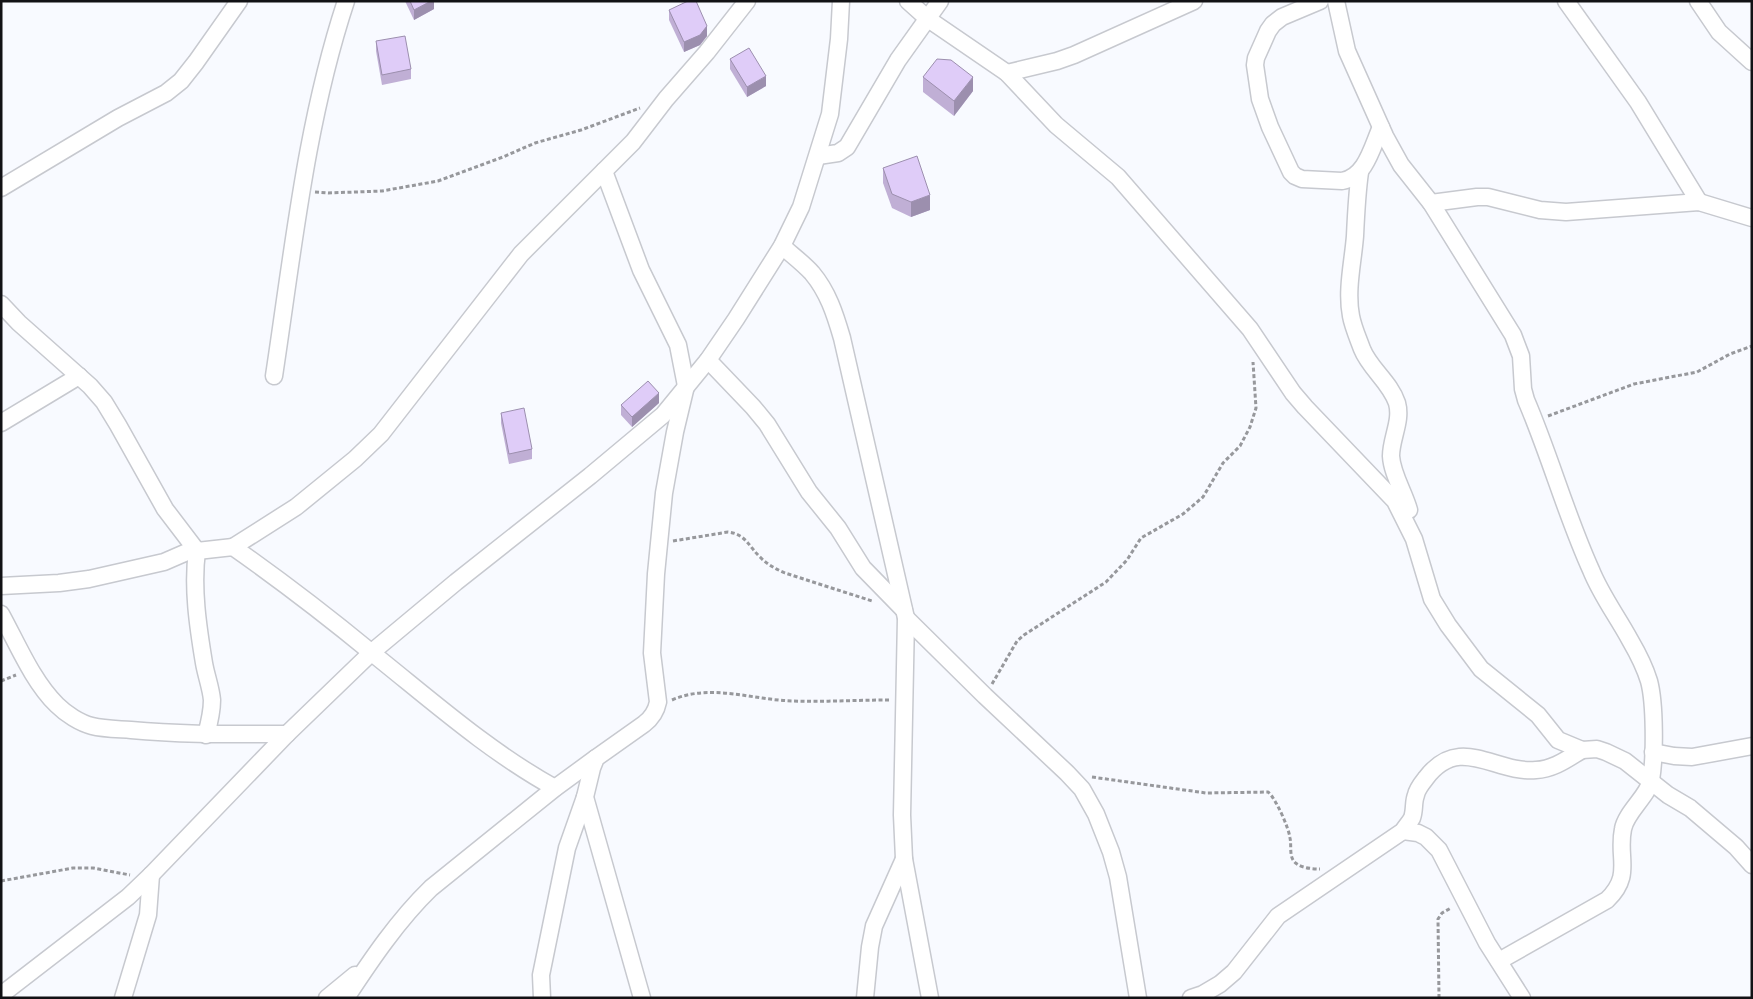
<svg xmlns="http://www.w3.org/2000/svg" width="1753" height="999" viewBox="0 0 1753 999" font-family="Literata,serif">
<rect width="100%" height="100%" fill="#f8faff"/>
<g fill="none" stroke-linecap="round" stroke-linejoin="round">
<defs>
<g id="street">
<path d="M908,1L928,19L1007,73L1056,125L1118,177L1250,329L1293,393L1305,407L1395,501L1414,539L1432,599L1448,625L1481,669L1538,715L1558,740L1582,750L1597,749L1606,752L1625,761L1668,795L1690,808L1736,847L1752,865"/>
<path d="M1320,1L1282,17L1273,24L1268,31L1256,58L1255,65L1260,99L1270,127L1291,172L1295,176L1302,179L1342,181C1366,177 1372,147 1381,127"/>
<path d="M1336,1L1347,51L1385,136L1401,165L1431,203L1513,335L1521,356L1523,389L1526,400C1550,456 1566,515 1591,570C1601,595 1617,616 1630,640C1637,652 1645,668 1649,681C1655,703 1655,757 1651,780C1648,796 1626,812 1623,829C1617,858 1633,875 1607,900L1499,961"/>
<path d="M1566,1L1638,102L1699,202"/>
<path d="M1698,1L1719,32L1752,62"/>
<path d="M1007,73L1057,61L1074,55L1194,1"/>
<path d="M818,156L838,153L847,147L898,60L940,1"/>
<path d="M604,171L641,270L678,345L686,386L675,432L664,493L656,574L652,653L658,702C656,712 652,718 644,724L596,758L592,768L585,797L642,998"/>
<path d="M1360,172C1357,193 1356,214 1355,236C1353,262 1346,290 1351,316C1353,327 1358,338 1362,349C1370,369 1390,382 1397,403C1402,421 1391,438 1391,456C1392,474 1404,492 1409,510"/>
<path d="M1,188L118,118L166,93L181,81L196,62L239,1"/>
<path d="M1431,203L1477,197H1488L1540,210L1566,212L1699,202L1752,218"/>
<path d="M782,246C792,255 803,263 812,273C828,292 835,314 842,338L906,618L902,815L904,859L930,998"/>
<path d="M1,304L19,323L90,386L104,402L118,425L165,509L197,551L233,547C280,580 327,616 372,653C431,700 488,751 555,788"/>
<path d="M708,360L753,407L767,424L809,492L838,528L863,568L904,610"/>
<path d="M274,376C293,251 306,122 346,1"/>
<path d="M1,423L79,376"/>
<path d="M233,547L296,507L355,459L381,434L521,254L633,142L666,99L707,52L747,1"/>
<path d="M1,586L59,583L89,579L164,562L187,552L197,551C192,587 198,627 204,663C206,675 211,688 212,700C212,712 209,724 206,735"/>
<path d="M1,614C17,643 33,682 57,705C66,714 80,723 92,726C104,729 118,729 131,730C183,735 235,734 287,734"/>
<path d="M906,618L985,696L1067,773L1082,789L1096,814L1111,852L1118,877L1138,998"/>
<path d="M1653,752L1674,756L1692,757L1752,746"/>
<path d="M1403,831L1418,833L1426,837L1439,850L1487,943L1522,998"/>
<path d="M1,995L128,897L151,875L287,734L372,652L456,582L590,476L663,415L708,360L736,319L782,246L801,207L830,114L839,39L841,1"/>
<path d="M123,998L148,915L151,875"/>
<path d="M327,998L355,975"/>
<path d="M346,998C371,960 398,920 431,888L555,788L596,758"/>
<path d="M542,998L541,975L567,848L585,797"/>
<path d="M865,998L870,947L874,926L904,859"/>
<path d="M1191,998L1203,994L1220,984L1234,972L1278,916L1403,831C1406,826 1410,822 1412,818C1415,810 1413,802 1416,795C1417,789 1422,783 1426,778C1460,733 1495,774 1536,770C1554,769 1567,759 1582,750"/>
</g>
</defs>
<!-- street casing -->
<use href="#street" stroke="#c7c9cf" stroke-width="19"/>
<!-- path -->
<g stroke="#97989c" stroke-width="3" stroke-dasharray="4 2.5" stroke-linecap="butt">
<path d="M315,192L328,193L382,191L438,181L503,157L535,143L581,130L640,108"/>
<path d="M1548,416L1634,384L1697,372L1730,354L1752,346"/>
<path d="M673,541L728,532C746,534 749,547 761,558C768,565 776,569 785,573L872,601"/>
<path d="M1,681L16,675"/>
<path d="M992,684L1017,641L1024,635L1106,582L1127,560L1141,538L1183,514L1203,497L1223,463L1240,446L1250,427L1256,408L1253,362"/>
<path d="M672,700C711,683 752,700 793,701C825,702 857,700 889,700"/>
<path d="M1092,777L1206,793L1268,792C1275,797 1289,828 1290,838C1292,847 1288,858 1297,864C1302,868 1313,869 1320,869"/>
<path d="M1,881L73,868H93L130,875"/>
<path d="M1439,998L1438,919L1442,913L1451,908"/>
</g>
<!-- street -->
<use href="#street" stroke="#fff" stroke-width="16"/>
</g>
<!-- wall -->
<g fill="#c0afd5">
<path d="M405,1H434V9L414,20Z"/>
<path d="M669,10L707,36L700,45L684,52L669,20Z"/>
<path d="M376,41L411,69V79L382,85L376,51Z"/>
<path d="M730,59L766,86L747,97L730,69Z"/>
<path d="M923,77L973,91L954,116L923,92Z"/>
<path d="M883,168L930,210L911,217L892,208L883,183Z"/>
<path d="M659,403L632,427L621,415V405Z"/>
<path d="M501,413L532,449V459L509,464L501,423Z"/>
</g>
<!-- shaded-wall -->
<g fill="#9c8fae">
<path d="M431,1H434V9L414,20V10Z"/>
<path d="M707,26V36L700,45L684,52V42Z"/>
<path d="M766,76V86L747,97V87Z"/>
<path d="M973,77V91L954,116V101Z"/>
<path d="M930,195V210L911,217V202Z"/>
<path d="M659,393V403L632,427V417Z"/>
</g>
<!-- building -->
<g fill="#dfccf8" stroke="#9c8fae">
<path d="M410,1H431L414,10Z"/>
<path d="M688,1H696L707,26L700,35L684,42L669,10Z"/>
<path d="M405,36L411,69L382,75L376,41Z"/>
<path d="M749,48L766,76L747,87L730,59Z"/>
<path d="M937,59L951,60L973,77L954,101L923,77Z"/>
<path d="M917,156L930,195L911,202L892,194L883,168Z"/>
<path d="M648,381L659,393L632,417L621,405Z"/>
<path d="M524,408L532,449L509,454L501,413Z"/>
</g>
<!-- border -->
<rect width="1753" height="999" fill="none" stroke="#121215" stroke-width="5"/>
</svg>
